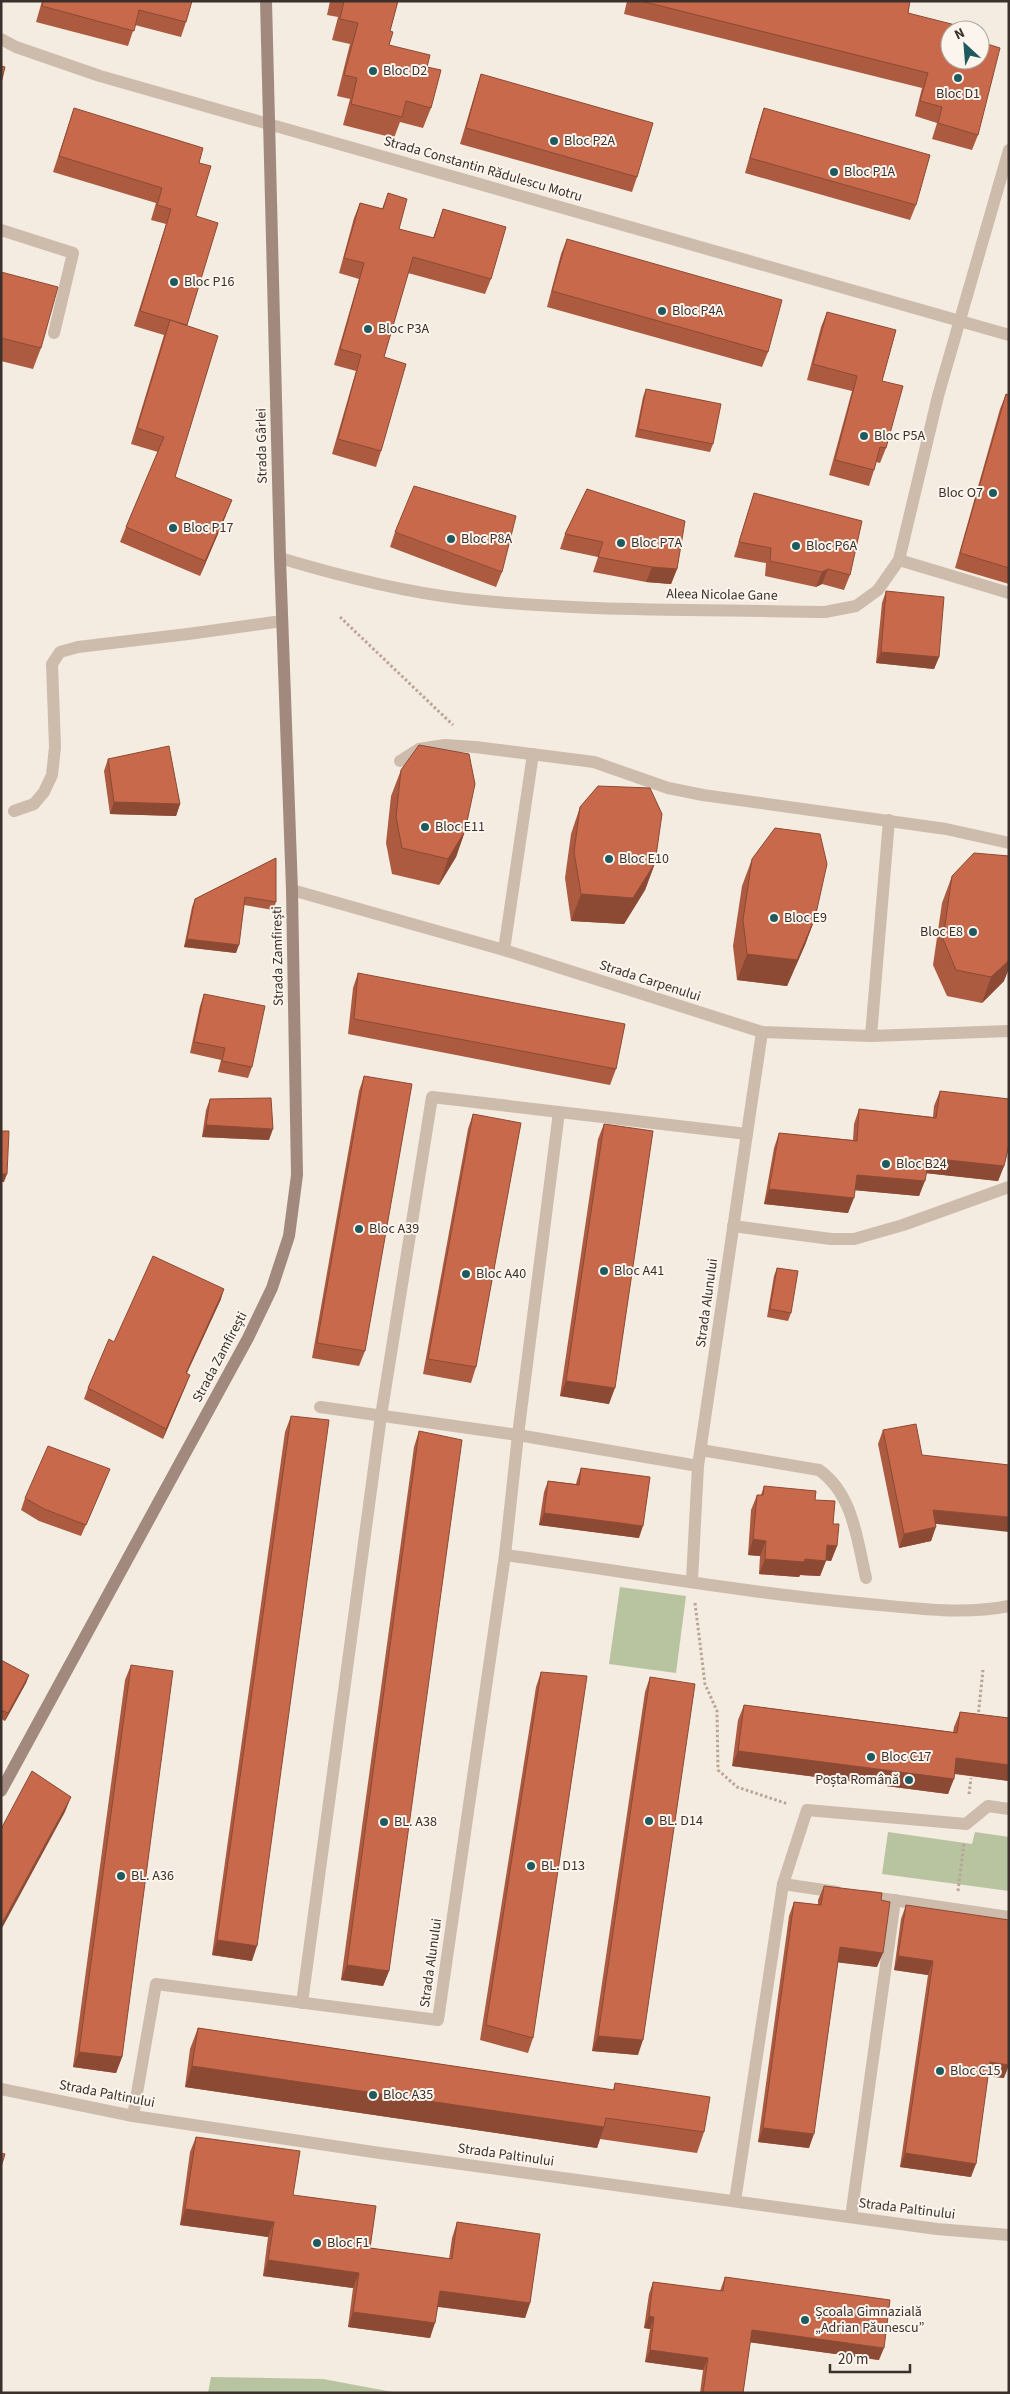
<svg xmlns="http://www.w3.org/2000/svg" width="1010" height="2394" viewBox="0 0 1010 2394" font-family="'Source Sans 3',sans-serif">
<rect width="100%" height="100%" fill="#f4ebe1"/>
<!-- green -->
<g fill="#b8c4a0">
<path d="M620,1587L686,1596L676,1673L609,1664Z"/>
<path d="M888,1832L972,1844L975,1832L1009,1837V1891L882,1874Z"/>
<path d="M211,2377L323,2379L398,2393H208Z"/>
</g>
<g fill="none" stroke-linecap="round" stroke-linejoin="round">
<!-- path -->
<g stroke="#b9a596" stroke-width="3" stroke-dasharray="2.5 2.5" stroke-linecap="butt">
<path d="M340,617L453,725"/>
<path d="M695,1603L705,1684L717,1711L718,1770L737,1787L788,1804"/>
<path d="M978,1717L983,1670"/>
<path d="M969,1794L971,1778"/>
<path d="M958,1891L964,1843"/>
</g>
<!-- lane -->
<g stroke="#cdbbac" stroke-width="12">
<path d="M1,230L73,253L54,333"/>
<path d="M701,1450L819,1470C853,1494 857,1539 866,1578"/>
<path d="M783,1884L837,1892"/>
<path d="M865,1896L1009,1917"/>
<path d="M302,2003L381,1416"/>
<path d="M851,2217L895,1900"/>
</g>
<!-- street -->
<g stroke="#cdbbac" stroke-width="12">
<path d="M1,39L16,47L100,76L1009,335"/>
<path d="M280,558C340,576 402,592 465,599C584,612 705,609 825,612L856,606L878,590L899,560L938,396L1009,150"/>
<path d="M899,560L1009,593"/>
<path d="M400,761L419,749L445,745L475,747L594,762L668,788L703,795L946,829L1009,843"/>
<path d="M14,811L34,804L44,792L52,775L55,747L52,664L60,652L78,647L188,634L282,621"/>
<path d="M292,890L504,950L762,1032L871,1036L1009,1031"/>
<path d="M504,950L533,754"/>
<path d="M871,1036L889,820"/>
<path d="M733,1226L831,1239H854L903,1225L1009,1187"/>
<path d="M320,1407L518,1435L698,1466"/>
<path d="M381,1416L432,1097L747,1134"/>
<path d="M505,1555C623,1571 740,1592 858,1603C908,1607 959,1616 1009,1606"/>
<path d="M692,1580L698,1466L762,1032"/>
<path d="M1,2089L133,2116L380,2153L937,2229L1009,2235"/>
<path d="M133,2116L156,1984L438,2020L505,1555L518,1435L559,1112"/>
<path d="M735,2201L783,1884L807,1810L966,1824L988,1806L1009,1809"/>
</g>
<!-- secondary -->
<path stroke="#a18a7d" stroke-width="12" d="M1,1791L248,1338L272,1288L289,1236L297,1175L292,890L280,558L266,1"/>
</g>
<!-- wall -->
<g fill="#ac5a40">
<path d="M42,1H192L186,22L181,37L135,25L128,46L36,22Z"/>
<path d="M330,1H398L390,31L389,45L427,67L431,108L423,128L400,122L394,138L343,125L350,99L337,96L350,44L332,40L338,17L327,15Z"/>
<path d="M627,1H910L908,13L981,42L978,135L972,150L932,139L937,123L915,116L922,88L624,14Z"/>
<path d="M481,74L637,177L632,192L460,144L476,90Z"/>
<path d="M74,108L199,163L196,216L175,477L226,515L200,576L120,542L126,527L158,452L131,444L164,335L134,326L166,224L151,220L156,203L53,172Z"/>
<path d="M764,108L916,205L910,220L745,173L759,123Z"/>
<path d="M388,193L399,229L433,238L443,209L491,279L485,294L408,273L384,357L381,451L376,467L332,454L356,371L334,365L359,279L339,273L354,218L360,203L382,209Z"/>
<path d="M567,239L768,352L762,367L547,307L561,254Z"/>
<path d="M1,272L41,348L33,369L1,361Z"/>
<path d="M827,312L882,381L886,448L880,463L876,462L874,470L869,486L829,475L852,391L807,380L821,327Z"/>
<path d="M646,389L713,444L710,452L635,437L643,397Z"/>
<path d="M1006,394L1009,395V584L955,568L1000,409Z"/>
<path d="M587,489L677,569L671,584L646,582L593,572L598,557L560,549L565,534Z"/>
<path d="M754,493L850,575L844,590L822,584L816,587L765,576L766,563L734,557Z"/>
<path d="M395,532L502,572L496,587L390,547Z"/>
<path d="M886,591L939,657L934,669L876,663L882,603Z"/>
<path d="M108,759L180,804L176,816L110,814L104,771Z"/>
<path d="M401,770L465,831L456,857L439,885L392,874L386,843L391,796Z"/>
<path d="M580,807L655,863L645,890L624,924L571,921L565,878L571,834Z"/>
<path d="M276,858V902L273,910L244,905L236,953L184,947L192,907L195,899Z"/>
<path d="M752,859L815,918L805,945L787,986L737,980L733,946L742,886Z"/>
<path d="M952,876L1004,981L982,1003L947,996L933,965L942,903Z"/>
<path d="M358,973L616,1069L610,1085L348,1034L353,988Z"/>
<path d="M204,994L252,1067L248,1078L218,1072L221,1060L190,1053L200,1006Z"/>
<path d="M364,1076L365,1351L359,1366L312,1358L359,1091Z"/>
<path d="M940,1091L1009,1149H1008L1004,1166L998,1181L926,1173L919,1196L855,1190L848,1213L764,1204L774,1148L779,1133L853,1140L854,1124L859,1109L933,1117L934,1106Z"/>
<path d="M210,1099L269,1140L202,1137L206,1110Z"/>
<path d="M473,1114L476,1367L471,1383L423,1374L468,1129Z"/>
<path d="M604,1124L609,1404L560,1396L598,1139Z"/>
<path d="M777,1268L791,1313L788,1321L767,1317L774,1276Z"/>
<path d="M221,1299L186,1374V1385L163,1439L84,1399L88,1388L114,1342Z"/>
<path d="M291,1416L252,1961L212,1955L285,1432Z"/>
<path d="M883,1430L922,1455L936,1524L931,1541L899,1548L878,1444Z"/>
<path d="M419,1431L389,1971L383,1986L341,1980L414,1447Z"/>
<path d="M581,1468L639,1538L539,1525L544,1492L548,1481L576,1484L577,1480Z"/>
<path d="M105,1481L81,1536L39,1521L21,1510L25,1498Z"/>
<path d="M764,1486L815,1500L833,1524L837,1546L831,1561L826,1560L820,1576L800,1575L799,1577L759,1574L760,1556L748,1555L751,1510L757,1495H761Z"/>
<path d="M1,1660L29,1675L26,1683L5,1721L1,1719Z"/>
<path d="M131,1665L122,2057L116,2073L73,2067L125,1680Z"/>
<path d="M541,1672L533,2038L528,2053L480,2040L536,1687Z"/>
<path d="M650,1677L638,2055L592,2051L645,1692Z"/>
<path d="M744,1705L953,1732L954,1727L960,1712L1009,1718V1781L954,1774L948,1794L732,1766L738,1720Z"/>
<path d="M824,1886L881,1900L877,1967L838,1962L809,2148L758,2142L789,1916L794,1902L818,1905V1900Z"/>
<path d="M906,1905L1004,2078L988,2076L971,2177L900,2167L928,1975L894,1970L901,1919Z"/>
<path d="M198,2028L613,2090L615,2083L704,2132L697,2153L600,2139L597,2148L185,2087L190,2049Z"/>
<path d="M196,2137L293,2195L370,2248L449,2259L452,2238L457,2222L530,2303L525,2318L438,2307L430,2338L348,2327L353,2288L263,2276L268,2237L180,2225L190,2152Z"/>
<path d="M725,2277L879,2360L750,2342L743,2393H700L703,2370L645,2362L650,2329L644,2328L649,2294L653,2282L720,2291Z"/>
</g>
<!-- shaded-wall -->
<g fill="#8c4a34">
<path d="M232,500L226,515L200,576L205,561Z"/>
<path d="M652,567L677,569L671,584L646,582Z"/>
<path d="M828,569L822,584L816,587L822,572Z"/>
<path d="M881,652L939,657L934,669L876,663Z"/>
<path d="M114,802L180,804L176,816L110,814Z"/>
<path d="M465,831L456,857L439,885L448,859Z"/>
<path d="M655,863L645,890L624,924L571,921L581,894Z"/>
<path d="M815,918L805,945L787,986L737,980L747,954Z"/>
<path d="M187,939L239,945L236,953L184,947Z"/>
<path d="M1009,960V969L1004,981L982,1003L991,977Z"/>
<path d="M206,1125L273,1129L269,1140L202,1137Z"/>
<path d="M929,1158L1004,1166L998,1181L924,1173Z"/>
<path d="M1,1174H7L4,1182H1Z"/>
<path d="M857,1175L925,1181L919,1196L852,1190Z"/>
<path d="M769,1189L854,1198L848,1213L764,1204Z"/>
<path d="M224,1289L221,1299L182,1384L186,1373Z"/>
<path d="M190,1375L186,1385L163,1439L166,1429Z"/>
<path d="M566,1381L615,1388L609,1404L560,1396Z"/>
<path d="M933,1510L1009,1517V1532L928,1523Z"/>
<path d="M544,1513L643,1526L639,1538L539,1525Z"/>
<path d="M936,1527L931,1541L899,1548L904,1534Z"/>
<path d="M753,1539L766,1541L760,1556L748,1555Z"/>
<path d="M827,1545L837,1546L831,1561L822,1560Z"/>
<path d="M765,1559H805L826,1561L820,1576L800,1575L799,1577L759,1574Z"/>
<path d="M29,1675L26,1683L5,1721L8,1713Z"/>
<path d="M738,1751L954,1779L948,1794L732,1766Z"/>
<path d="M956,1758L1009,1765V1781L951,1773Z"/>
<path d="M71,1797L65,1812L1,1930V1925Z"/>
<path d="M217,1940L257,1946L252,1961L212,1955Z"/>
<path d="M840,1947L883,1953L877,1967L834,1962Z"/>
<path d="M898,1956L933,1961L928,1975L894,1970Z"/>
<path d="M347,1965L389,1971L383,1986L341,1980Z"/>
<path d="M598,2036L643,2040L638,2055L592,2051Z"/>
<path d="M79,2052L122,2057L116,2073L73,2067Z"/>
<path d="M990,2062L1009,2065L1004,2078L986,2076Z"/>
<path d="M192,2066L604,2127L597,2148L185,2087Z"/>
<path d="M763,2128L814,2134L809,2148L758,2142Z"/>
<path d="M905,2153L976,2164L971,2177L900,2167Z"/>
<path d="M185,2209L274,2222L268,2237L180,2225Z"/>
<path d="M268,2260L359,2273L353,2288L263,2276Z"/>
<path d="M440,2291L530,2303L525,2318L434,2306Z"/>
<path d="M353,2312L435,2323L430,2338L348,2327Z"/>
<path d="M649,2316L654,2317L650,2329L644,2328Z"/>
<path d="M752,2330L884,2348L879,2360L747,2342Z"/>
<path d="M650,2350L708,2358L703,2370L645,2362Z"/>
</g>
<!-- building -->
<g fill="#c8694b" stroke="#8c4a34">
<path d="M43,1H192L186,22L139,10L134,31L42,6Z"/>
<path d="M344,1H398L390,31L393,32L389,45L430,55L427,67L441,70L431,108L406,101L402,117L351,104L357,78L344,75L358,23L340,19Z"/>
<path d="M641,1H910L908,13L975,30H950V60H980V31L983,32L981,42L1000,48L978,135L938,123L942,107L920,101L928,73Z"/>
<path d="M1,66L5,67L1,83Z"/>
<path d="M481,74L653,123L637,177L466,128Z"/>
<path d="M74,108L203,148L199,163L211,166L196,216L218,223L187,325L140,311L171,209L157,205L162,188L59,156Z"/>
<path d="M764,108L930,155L916,205L750,158Z"/>
<path d="M388,193L407,199L399,229L434,238L443,209L506,227L491,279L413,257L384,357L406,364L381,451L338,439L361,355L340,349L364,263L344,258L360,203L383,209Z"/>
<path d="M567,239L782,300L768,352L552,291Z"/>
<path d="M1,272L58,287L41,348L1,338Z"/>
<path d="M827,312L896,330L882,381L903,386L886,448L880,447L874,470L835,460L857,376L813,364Z"/>
<path d="M170,320L218,336L175,477L232,500L205,561L126,527L164,437L137,428Z"/>
<path d="M646,389L721,404L713,444L638,429Z"/>
<path d="M1006,394L1009,395V568L960,553Z"/>
<path d="M414,486L516,516L502,572L395,532Z"/>
<path d="M587,489L685,521L677,569L652,567L598,557L603,542L565,534Z"/>
<path d="M754,493L862,521L850,575L828,569L822,572L770,561L771,548L739,542Z"/>
<path d="M886,591L944,597L939,657L881,652Z"/>
<path d="M419,745L469,754L475,784L465,831L448,859L402,848L396,817L401,770Z"/>
<path d="M169,746L180,804L114,802L108,759Z"/>
<path d="M598,786L650,788L662,814L655,863L633,898L581,894L574,852L580,807Z"/>
<path d="M775,828L820,834L827,864L815,918L797,960L747,954L743,920L752,859Z"/>
<path d="M974,853L1009,856V960L991,977L956,970L943,939L952,876Z"/>
<path d="M276,858V902L245,897L239,945L187,939L195,899Z"/>
<path d="M358,973L625,1024L616,1069L354,1019Z"/>
<path d="M204,994L265,1006L252,1067L222,1061L225,1048L194,1042Z"/>
<path d="M364,1076L412,1084L365,1351L317,1343Z"/>
<path d="M940,1091L1009,1099V1145L1004,1166L929,1158L925,1181L857,1175L854,1198L769,1189L779,1133L857,1141L859,1109L936,1118Z"/>
<path d="M271,1098L273,1129L206,1125L210,1099Z"/>
<path d="M473,1114L521,1123L476,1367L428,1359Z"/>
<path d="M604,1124L653,1131L615,1388L566,1381Z"/>
<path d="M1,1131H9L7,1174H1Z"/>
<path d="M153,1256L224,1289L186,1373L190,1375L166,1429L88,1388L109,1339L114,1342Z"/>
<path d="M777,1268L798,1271L791,1313L770,1309Z"/>
<path d="M291,1416L329,1420L257,1946L217,1940Z"/>
<path d="M916,1424L922,1455L1009,1465V1517L933,1510L936,1527L904,1534L883,1430Z"/>
<path d="M419,1431L462,1440L389,1971L347,1965Z"/>
<path d="M48,1446L110,1469L86,1525L44,1509L25,1498Z"/>
<path d="M581,1468L650,1477L643,1526L544,1513L548,1481L579,1485Z"/>
<path d="M764,1486L816,1491L815,1500L835,1501L833,1524H839L837,1546L827,1545L826,1561L805,1559L804,1562L765,1559L766,1541L753,1539L757,1495H763Z"/>
<path d="M1,1660L29,1675L8,1713L1,1710Z"/>
<path d="M131,1665L173,1671L122,2057L79,2052Z"/>
<path d="M541,1672L587,1676L533,2038L486,2025Z"/>
<path d="M650,1677L695,1684L643,2040L598,2036Z"/>
<path d="M744,1705L957,1733L960,1712L1009,1718V1765L956,1758L954,1779L738,1751Z"/>
<path d="M32,1771L71,1797L1,1925V1829Z"/>
<path d="M824,1886L882,1893L881,1900L890,1902L883,1953L840,1947L814,2134L763,2128L794,1902L821,1905Z"/>
<path d="M906,1905L1009,1920V2065L990,2062L976,2164L905,2153L933,1961L898,1956Z"/>
<path d="M198,2028L614,2090L615,2083L710,2097L704,2132L606,2118L604,2127L192,2066Z"/>
<path d="M196,2137L300,2151L293,2195L376,2206L370,2248L452,2259L457,2222L540,2234L530,2303L440,2291L435,2323L353,2312L359,2273L268,2260L274,2222L185,2209Z"/>
<path d="M1,2153L5,2154L1,2167Z"/>
<path d="M725,2277L890,2300L884,2348L752,2330L743,2393H703L708,2358L650,2350L654,2317L649,2316L653,2282L723,2291Z"/>
</g>
<!-- markers -->
<g fill="#1f5a5e" stroke="#fbf5ee" stroke-width="2">
<circle cx="373" cy="71" r="5"/>
<circle cx="958" cy="78" r="5"/>
<circle cx="554" cy="141" r="5"/>
<circle cx="834" cy="172" r="5"/>
<circle cx="174" cy="282" r="5"/>
<circle cx="662" cy="311" r="5"/>
<circle cx="368" cy="329" r="5"/>
<circle cx="864" cy="436" r="5"/>
<circle cx="993" cy="493" r="5"/>
<circle cx="173" cy="528" r="5"/>
<circle cx="451" cy="539" r="5"/>
<circle cx="621" cy="543" r="5"/>
<circle cx="796" cy="546" r="5"/>
<circle cx="425" cy="827" r="5"/>
<circle cx="609" cy="859" r="5"/>
<circle cx="774" cy="918" r="5"/>
<circle cx="973" cy="932" r="5"/>
<circle cx="886" cy="1164" r="5"/>
<circle cx="359" cy="1229" r="5"/>
<circle cx="604" cy="1271" r="5"/>
<circle cx="466" cy="1274" r="5"/>
<circle cx="871" cy="1757" r="5"/>
<circle cx="909" cy="1780" r="5"/>
<circle cx="649" cy="1821" r="5"/>
<circle cx="384" cy="1822" r="5"/>
<circle cx="531" cy="1866" r="5"/>
<circle cx="121" cy="1876" r="5"/>
<circle cx="940" cy="2071" r="5"/>
<circle cx="373" cy="2095" r="5"/>
<circle cx="317" cy="2243" r="5"/>
<circle cx="805" cy="2320" r="5"/>
</g>
<g text-anchor="middle" dominant-baseline="central" stroke-width="4" stroke-linejoin="round" paint-order="stroke">
<!-- poi labels -->
<g font-size="14" fill="#3b302b" stroke="#fbf5ee" text-anchor="start">
<text x="383" y="71">Bloc D2</text>
<text x="958" y="94" text-anchor="middle">Bloc D1</text>
<text x="564" y="141">Bloc P2A</text>
<text x="844" y="172">Bloc P1A</text>
<text x="184" y="282">Bloc P16</text>
<text x="672" y="311">Bloc P4A</text>
<text x="378" y="329">Bloc P3A</text>
<text x="874" y="436">Bloc P5A</text>
<text x="983" y="493" text-anchor="end">Bloc O7</text>
<text x="183" y="528">Bloc P17</text>
<text x="461" y="539">Bloc P8A</text>
<text x="631" y="543">Bloc P7A</text>
<text x="806" y="546">Bloc P6A</text>
<text x="435" y="827">Bloc E11</text>
<text x="619" y="859">Bloc E10</text>
<text x="784" y="918">Bloc E9</text>
<text x="963" y="932" text-anchor="end">Bloc E8</text>
<text x="896" y="1164">Bloc B24</text>
<text x="369" y="1229">Bloc A39</text>
<text x="614" y="1271">Bloc A41</text>
<text x="476" y="1274">Bloc A40</text>
<text x="881" y="1757">Bloc C17</text>
<text x="899" y="1780" text-anchor="end">Poșta Română</text>
<text x="659" y="1821">BL. D14</text>
<text x="394" y="1822">BL. A38</text>
<text x="541" y="1866">BL. D13</text>
<text x="131" y="1876">BL. A36</text>
<text x="950" y="2071">Bloc C15</text>
<text x="383" y="2095">Bloc A35</text>
<text x="327" y="2243">Bloc F1</text>
<text x="815" y="2312">Școala Gimnazială<tspan x="815" dy="16">„Adrian Păunescu”</tspan></text>
</g>
<!-- street labels -->
<g font-size="14" fill="#3b302b" stroke="#fbf5ee">
<text transform="translate(483 169) rotate(16)">Strada Constantin Rădulescu Motru</text>
<text transform="translate(262 446) rotate(-91)">Strada Gârlei</text>
<text transform="translate(722 595) rotate(1)">Aleea Nicolae Gane</text>
<text transform="translate(278 956) rotate(-91)">Strada Zamfirești</text>
<text transform="translate(650 981) rotate(18)">Strada Carpenului</text>
<text transform="translate(707 1303) rotate(-82)">Strada Alunului</text>
<text transform="translate(220 1357) rotate(-62)">Strada Zamfirești</text>
<text transform="translate(431 1963) rotate(-82)">Strada Alunului</text>
<text transform="translate(107 2094) rotate(11)">Strada Paltinului</text>
<text transform="translate(506 2155) rotate(8)">Strada Paltinului</text>
<text transform="translate(907 2209) rotate(7)">Strada Paltinului</text>
</g>
</g>
<!-- border -->
<rect width="1010" height="2394" fill="none" stroke="#3b302b" stroke-width="5"/>
<!-- north arrow -->
<g transform="translate(965 45) rotate(334)"><circle r="24" fill="#fbf5ee" stroke="#aea6a0"/>
<path d="M0-4L9 19L0 12L-9 19Z" fill="#1f5a5e"/>
<text y="-8" font-size="14" font-weight="bold" text-anchor="middle" fill="#3b302b">N</text>
</g>
<!-- scale -->
<path d="M830 2364v8h80v-8" fill="none" stroke="#3b302b" stroke-width="2.5"/>
<text x="838" y="2364" font-size="15" fill="#3b302b" stroke="#fbf5ee" stroke-width="4" paint-order="stroke">20 m</text>
</svg>
